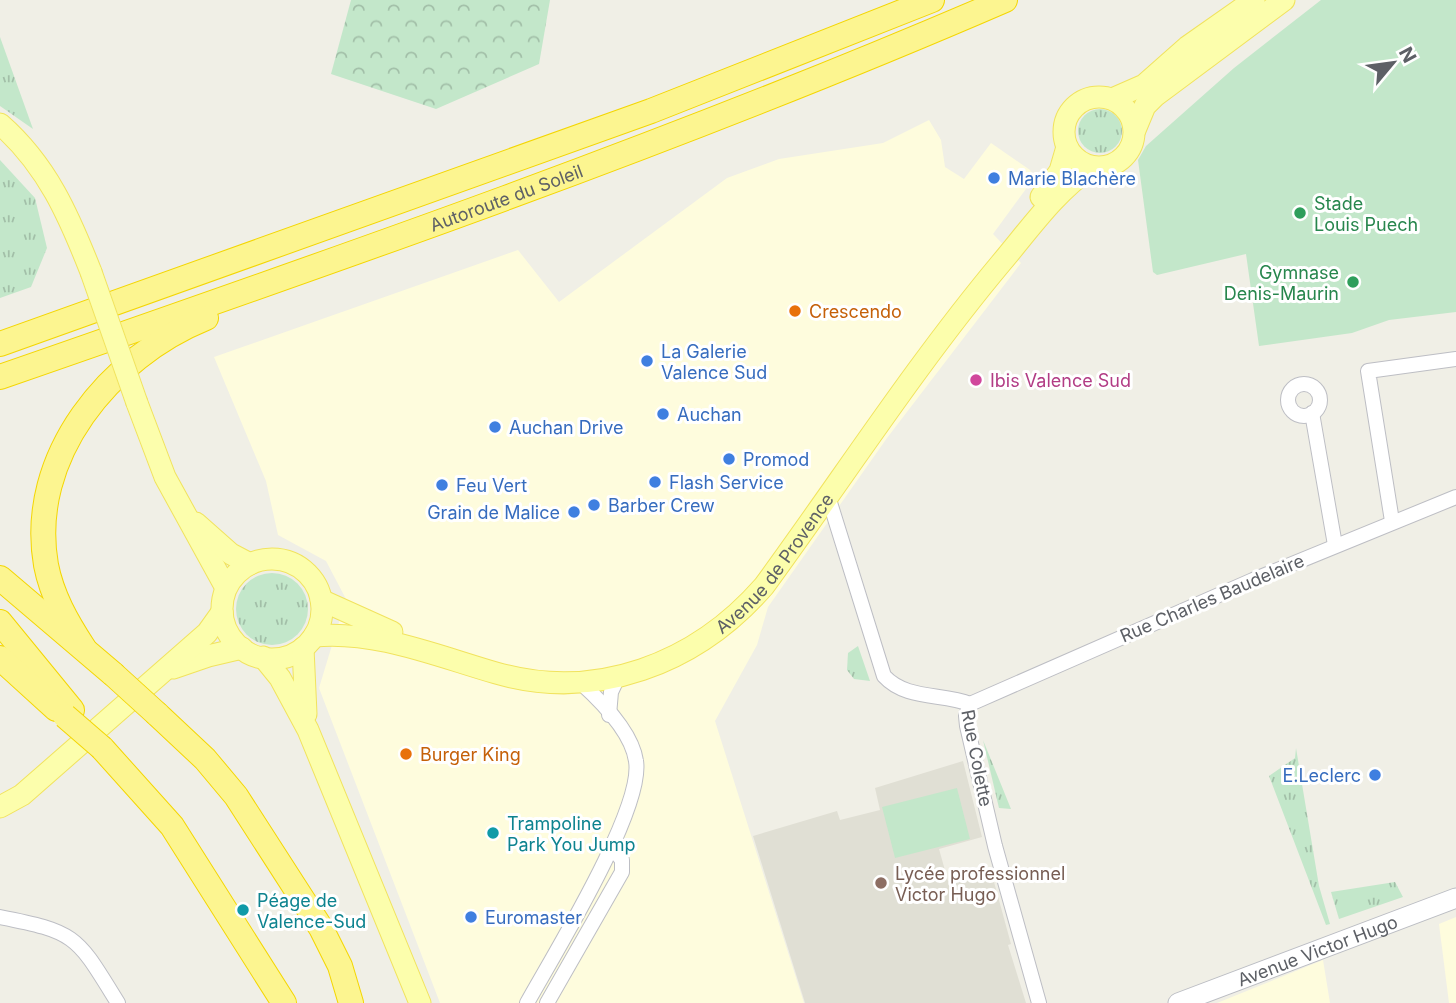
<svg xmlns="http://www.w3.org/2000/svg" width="1456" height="1003" viewBox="0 0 1456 1003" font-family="Inter,sans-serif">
<defs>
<pattern id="grass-tufts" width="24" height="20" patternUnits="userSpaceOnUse" patternTransform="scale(1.75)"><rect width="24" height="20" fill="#c3e7ca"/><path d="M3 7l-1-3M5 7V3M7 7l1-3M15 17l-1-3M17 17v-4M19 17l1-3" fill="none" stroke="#a2bfa8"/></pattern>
<pattern id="forest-crowns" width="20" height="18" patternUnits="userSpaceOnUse" patternTransform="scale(1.75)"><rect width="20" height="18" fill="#c3e7ca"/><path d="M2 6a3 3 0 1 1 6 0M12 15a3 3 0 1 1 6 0" fill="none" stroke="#a2bfa8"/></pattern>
</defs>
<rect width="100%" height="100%" fill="#f0efe6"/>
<!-- commercial -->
<g fill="#fefcdd">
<path d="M929,120L941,140L945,167L964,179L991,143L1030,170L1034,178L993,234L1021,263L887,438L768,607L757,645L715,721L804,1003H440L319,688L346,599L326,561L278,535L266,481L214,357L518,250L559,302L727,178L779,159L883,143Z"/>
<path d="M1456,917V1003H1449L1439,924Z"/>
<path d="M1323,960L1330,1003H1217Z"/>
</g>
<!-- education -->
<path fill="#e0dfd4" d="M963,761L982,837L939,849L948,881L991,871L1011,944L1008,945L1026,1003H805L753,836L837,811L840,820L880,810L875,788Z"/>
<!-- grass -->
<g fill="url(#grass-tufts)">
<path d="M0,37L33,129L0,106Z"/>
<circle cx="1100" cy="131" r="22"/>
<path d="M0,160L35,198L47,248L31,287L0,298Z"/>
<circle cx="272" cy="609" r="36"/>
<path d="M858,646L870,681L854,679L847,670L848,653Z"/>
<path d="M983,740L1011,809L999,808Z"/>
<path d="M1296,748L1319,886L1330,924L1326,925L1269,776L1295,758Z"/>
<path d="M1395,882L1403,897L1339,919L1331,892Z"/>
</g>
<!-- forest -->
<path fill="url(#forest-crowns)" d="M351,0H550L539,64L436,109L331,74Z"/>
<!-- park -->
<g fill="#c3e7ca">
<path d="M1321,0H1456V312L1389,320L1352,333L1259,346L1246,254L1157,275L1153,272L1138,160L1146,146L1234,68Z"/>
<path d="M957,788L970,839L895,858L882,807Z"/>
</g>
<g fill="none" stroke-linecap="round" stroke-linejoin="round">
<defs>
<g id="street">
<circle cx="1304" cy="400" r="16"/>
<path d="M1312,413L1335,545"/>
<path d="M827,493L884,676C906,700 942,693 970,704"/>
<path d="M1392,521L1368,371L1456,359"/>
<path d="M970,704L1253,580L1456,497"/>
<path d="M970,704L966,716L967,726L995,846L1039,1003"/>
<path d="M609,715L611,692L618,677"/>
<path d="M0,917C78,932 77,937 118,1003"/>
<path d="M527,1003C553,956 644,809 636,761C632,733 602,702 581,683"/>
<path d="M547,1003L622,872V860L611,847"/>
</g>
<g id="secondary">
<path id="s1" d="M1178,1003L1456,898"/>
</g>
<g id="primary">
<circle cx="1099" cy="132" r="35"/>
<path d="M1112,99L1144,85L1187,47L1254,0"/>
<path d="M0,124C47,165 69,216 91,272"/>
<path d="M1135,130L1145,106L1155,96L1284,0"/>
<path d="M1041,197L1060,171L1067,147"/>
<path d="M137,403L165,477L226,588"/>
<path d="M196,523L231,554L250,564"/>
<circle cx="272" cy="609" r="50"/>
<path d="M321,600L392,632"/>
<path id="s2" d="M314,636C375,630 437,656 496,673C596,702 696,664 764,586C843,478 915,366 1001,263C1029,230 1055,192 1092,167"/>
<path d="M303,648L306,714"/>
<path d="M263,657L280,678L308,730L420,1003"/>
<path d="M173,668L208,656L242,648"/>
<path d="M0,807L22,795L207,633L222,612"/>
</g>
<g id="highway">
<path d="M0,344L651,111L932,0"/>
<path id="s3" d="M0,377C337,260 677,142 1005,0"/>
<path d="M0,578L113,674"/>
<path d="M0,622L72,710"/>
<path d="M84,648C67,622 52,596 46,565C27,456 110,357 206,318"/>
<path d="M0,658L56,709"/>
<path d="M157,714L205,759L236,796L321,928L340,966L351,1003"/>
<path d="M102,748L172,826L284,1003"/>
</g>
</defs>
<!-- street casing -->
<use href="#street" stroke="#bdbec4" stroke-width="16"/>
<!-- secondary casing -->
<use href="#secondary" stroke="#bbbdc3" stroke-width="21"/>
<!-- primary casing -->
<use href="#primary" stroke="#f1e35e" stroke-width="23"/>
<!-- highway casing -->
<use href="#highway" stroke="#f4d602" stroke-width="26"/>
<!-- street -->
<use href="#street" stroke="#fff" stroke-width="14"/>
<!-- secondary -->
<use href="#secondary" stroke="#fff" stroke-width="19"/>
<!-- primary -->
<use href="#primary" stroke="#fcfeac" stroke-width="21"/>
<!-- highway -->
<use href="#highway" stroke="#fcf590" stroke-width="24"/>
<defs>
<path id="primary-bridge" d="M91,272L137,403"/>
<g id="highway-bridge">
<path d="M113,674L157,714"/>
<path d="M65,716L102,748"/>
</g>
</defs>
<!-- primary-bridge casing -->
<use href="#primary-bridge" stroke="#f1e35e" stroke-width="23" stroke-linecap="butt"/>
<!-- highway-bridge casing -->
<use href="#highway-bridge" stroke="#f4d602" stroke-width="26" stroke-linecap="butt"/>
<!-- primary-bridge -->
<use href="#primary-bridge" stroke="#fcfeac" stroke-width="21"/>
<!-- highway-bridge -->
<use href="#highway-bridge" stroke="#fcf590" stroke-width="24"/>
</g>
<!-- markers -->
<g fill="#3f7fe0" stroke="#fff" stroke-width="2.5">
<circle cx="994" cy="178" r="7"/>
<circle cx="647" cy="361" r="7"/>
<circle cx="663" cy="414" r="7"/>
<circle cx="495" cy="427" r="7"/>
<circle cx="729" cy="459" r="7"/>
<circle cx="655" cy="482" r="7"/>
<circle cx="442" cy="485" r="7"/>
<circle cx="594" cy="505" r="7"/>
<circle cx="574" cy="512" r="7"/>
<circle cx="1375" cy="775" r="7"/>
<circle cx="471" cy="917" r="7"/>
</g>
<g fill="#2e9e5b" stroke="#fff" stroke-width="2.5">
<circle cx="1300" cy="213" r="7"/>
<circle cx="1353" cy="282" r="7"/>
</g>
<g fill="#e8710a" stroke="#fff" stroke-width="2.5">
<circle cx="795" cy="311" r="7"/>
<circle cx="406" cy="754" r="7"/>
</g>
<circle fill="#d1479c" stroke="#fff" stroke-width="2.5" cx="976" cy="380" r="7"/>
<g fill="#0f9aa8" stroke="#fff" stroke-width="2.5">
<circle cx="493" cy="833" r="7"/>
<circle cx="243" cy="910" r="7"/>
</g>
<circle fill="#8d6e63" stroke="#fff" stroke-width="2.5" cx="881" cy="883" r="7"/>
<g text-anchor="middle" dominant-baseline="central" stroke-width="6" stroke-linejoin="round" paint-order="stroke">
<!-- shop labels -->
<g font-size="18" fill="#366cbe" stroke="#fff" text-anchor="start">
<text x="1008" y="178">Marie Blachère</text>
<text x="661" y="351">La Galerie<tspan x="661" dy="21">Valence Sud</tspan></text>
<text x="677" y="414">Auchan</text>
<text x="509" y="427">Auchan Drive</text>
<text x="743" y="459">Promod</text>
<text x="669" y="482">Flash Service</text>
<text x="456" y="485">Feu Vert</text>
<text x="608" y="505">Barber Crew</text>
<text x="560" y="512" text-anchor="end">Grain de Malice</text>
<text x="1361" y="775" text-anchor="end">E.Leclerc</text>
<text x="485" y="917">Euromaster</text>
</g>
<!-- street labels -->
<g font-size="18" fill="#5d6066" stroke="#fff">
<text stroke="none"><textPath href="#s3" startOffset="537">Autoroute du Soleil</textPath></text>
<text stroke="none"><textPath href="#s2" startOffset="509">Avenue de Provence</textPath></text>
<text transform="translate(1212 598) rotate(-23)">Rue Charles Baudelaire</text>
<text transform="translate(977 758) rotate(79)">Rue Colette</text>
<text stroke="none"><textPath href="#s1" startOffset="149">Avenue Victor Hugo</textPath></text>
</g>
<!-- leisure labels -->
<g font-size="18" fill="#27864d" stroke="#fff" text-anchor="start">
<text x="1314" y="203">Stade<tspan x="1314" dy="21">Louis Puech</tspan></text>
<text x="1339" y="272" text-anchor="end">Gymnase<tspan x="1339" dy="21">Denis-Maurin</tspan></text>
</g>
<!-- food labels -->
<g font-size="18" fill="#c56008" stroke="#fff" text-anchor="start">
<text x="809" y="311">Crescendo</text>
<text x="420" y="754">Burger King</text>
</g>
<!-- hotel labels -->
<g font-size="18" fill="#b23c85" stroke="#fff" text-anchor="start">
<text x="990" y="380">Ibis Valence Sud</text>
</g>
<!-- culture labels -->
<g font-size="18" fill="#0d838f" stroke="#fff" text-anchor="start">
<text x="507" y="823">Trampoline<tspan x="507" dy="21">Park You Jump</tspan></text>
<text x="257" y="900">Péage de<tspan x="257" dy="21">Valence-Sud</tspan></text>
</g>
<!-- education labels -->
<g font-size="18" fill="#785e54" stroke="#fff" text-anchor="start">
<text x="895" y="873">Lycée professionnel<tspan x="895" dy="21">Victor Hugo</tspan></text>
</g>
</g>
<!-- north arrow -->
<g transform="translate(1393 63) rotate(61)" stroke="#ffffff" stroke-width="5" paint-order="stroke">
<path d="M0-5L12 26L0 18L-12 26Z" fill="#5d6066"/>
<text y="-10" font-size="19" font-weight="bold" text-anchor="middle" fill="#5d6066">N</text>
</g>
</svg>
